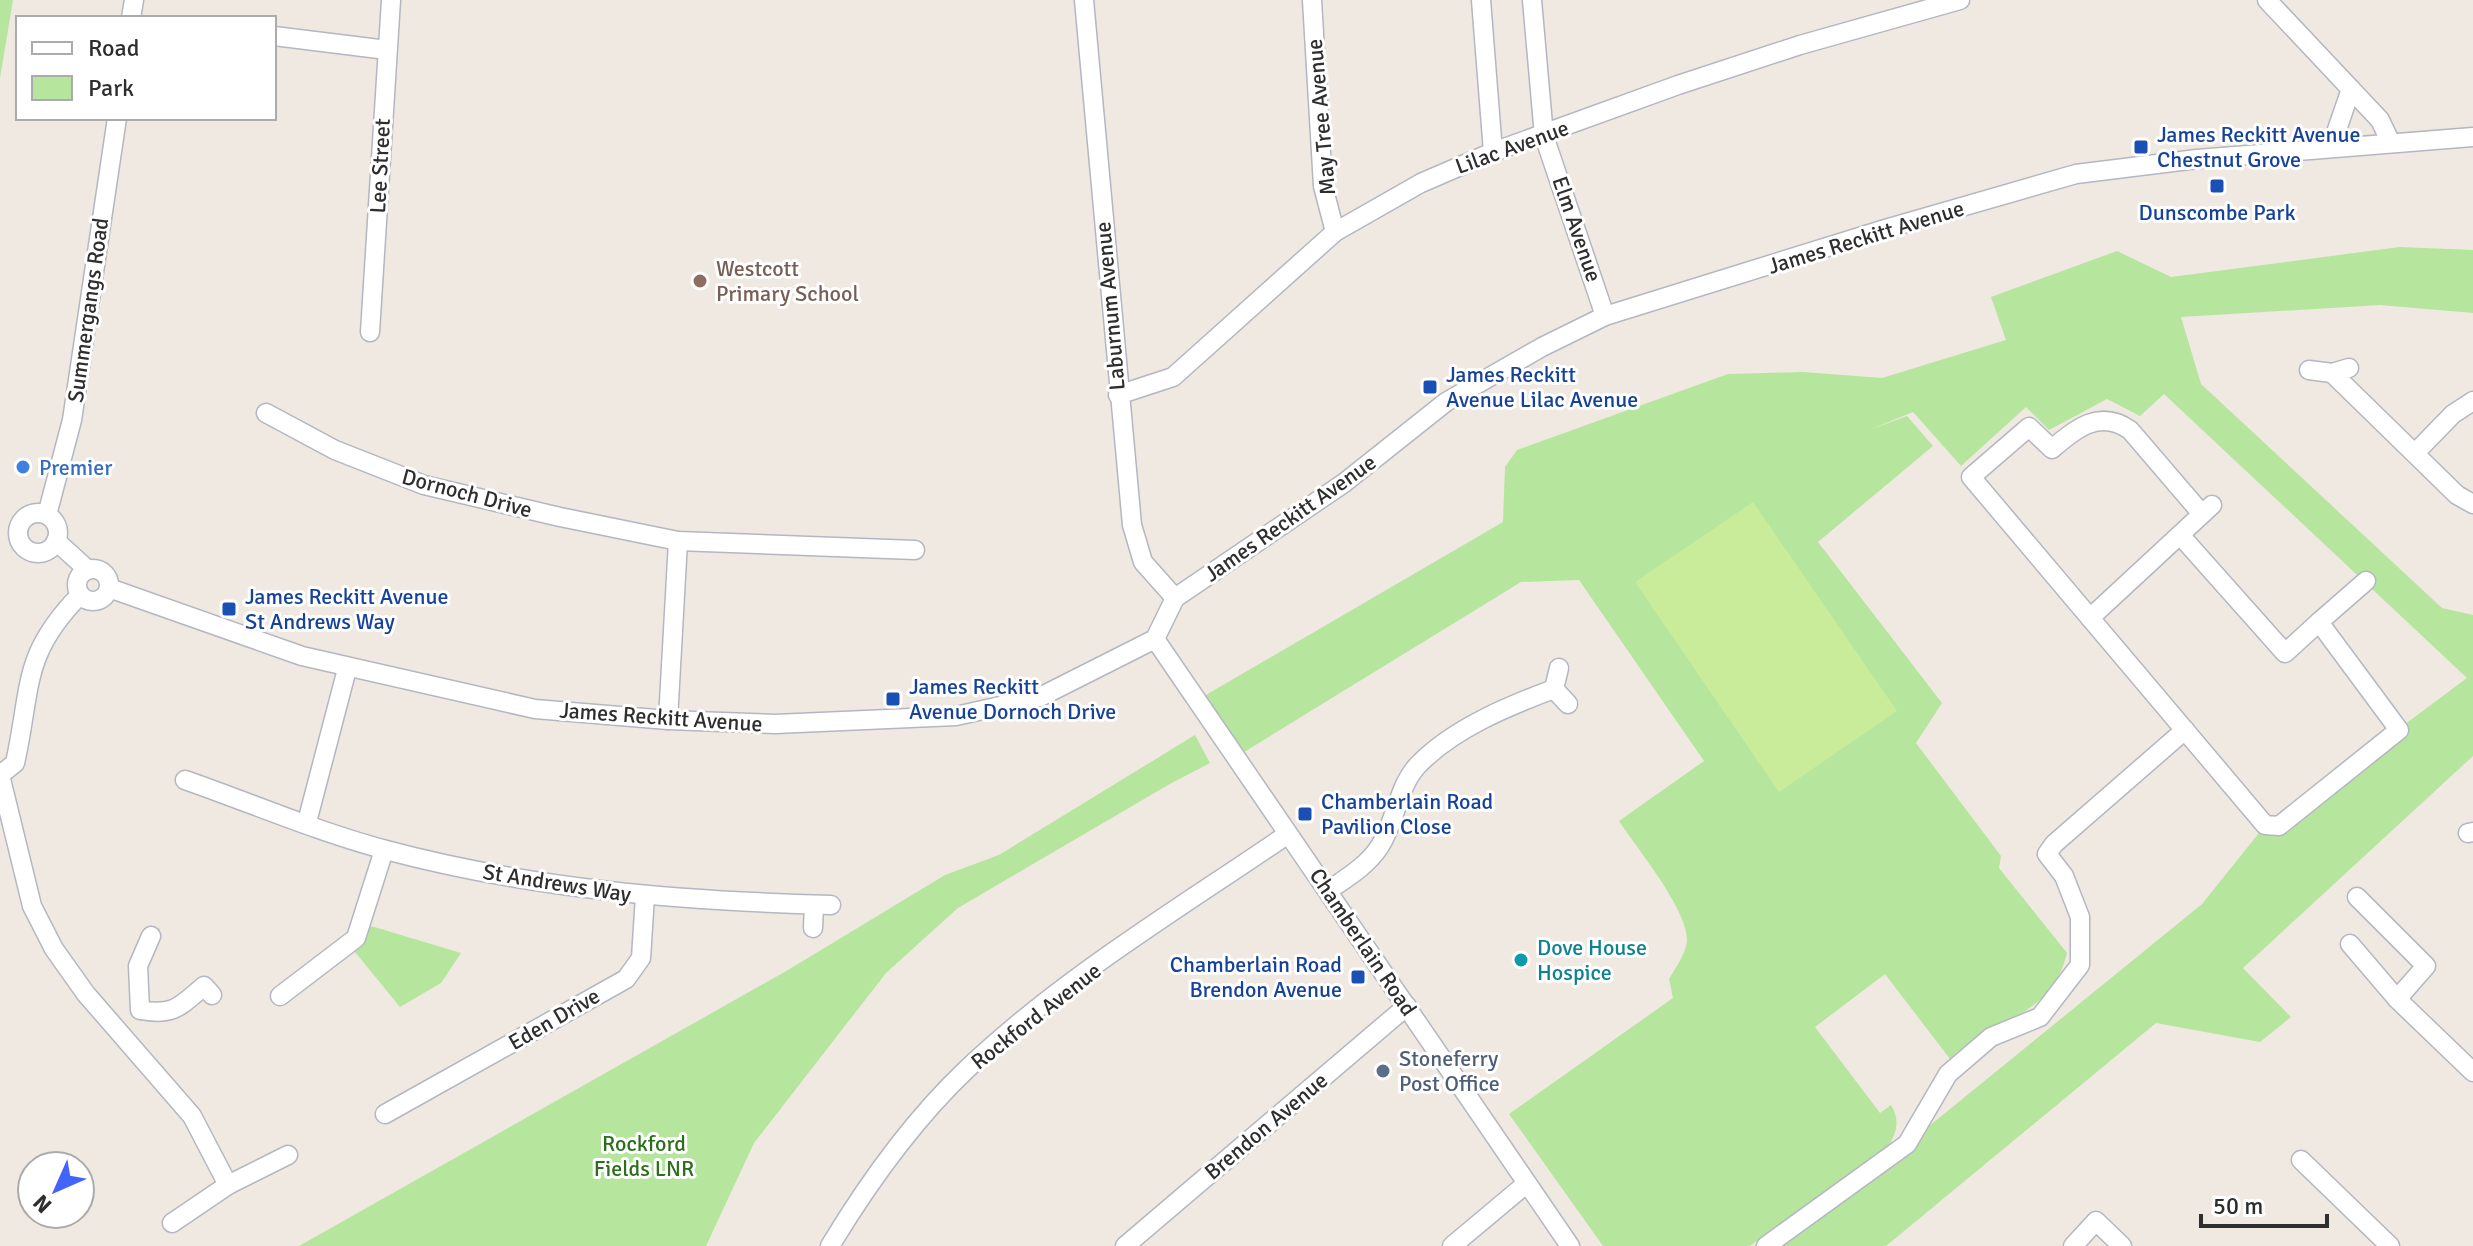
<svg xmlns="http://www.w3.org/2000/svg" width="2473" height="1246" viewBox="0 0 2473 1246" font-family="Signika,sans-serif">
<rect width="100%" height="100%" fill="#efe9e1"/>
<!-- green -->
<g fill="#b6e59e">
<path d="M0,0H13L0,78Z"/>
<path d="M2400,247L2473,250V313L2380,305L2181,317L2201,384L2442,608L2473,615V756L2243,968L2291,1017L2260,1042L2156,1023L1886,1246H1766L1907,1144L2202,904L2259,833L2467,678L2164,394L2140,416L2107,399L2049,430L2026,407L1961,466L1913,412L1869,430L1907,416L1933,446L1818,542L1942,703L1916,743L2001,856L1999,868L2067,953C2050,1021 1992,1016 1950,1059L1885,974L1815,1027L1880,1113L1891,1105C1900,1120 1897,1131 1889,1145L1750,1246H1603L1509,1114L1673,998L1669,979C1676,967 1686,954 1687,940C1688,910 1636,847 1619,821L1704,761L1579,580L1521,582L1236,757L1199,699L1503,522L1505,467L1517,450L1728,374L1803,372L1882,378L2006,340L1991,297L2117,251L2171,277Z"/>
<path d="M1195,735L1210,763L1168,785L958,908L886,973L754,1143L706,1246H299L788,970L945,875L999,855Z"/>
<path d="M371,926L461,953L441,983L400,1007L355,952Z"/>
</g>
<!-- pitch -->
<path fill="#c9ec9a" d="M1753,502L1897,711L1779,792L1635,582Z"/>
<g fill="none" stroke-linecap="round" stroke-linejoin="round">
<defs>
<g id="street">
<path d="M1084,0L1132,525L1143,562L1175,598"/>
<path d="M1312,0L1323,186L1335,232"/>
<path d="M1481,0L1493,152"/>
<path d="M1532,0L1544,136L1605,316"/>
<path d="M2267,0L2380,120L2390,141"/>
<path d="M131,18L134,0"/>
<path d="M274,36L387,50"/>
<path d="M2331,147L2351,89"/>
<path d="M370,332L391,0"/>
<path d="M2309,370L2332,373L2349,368"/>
<path d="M2332,373L2457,495L2473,504"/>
<path d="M1118,395L1173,377L1335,232L1421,183L1493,152L1678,85L1800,45L1960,0"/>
<path d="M266,413L335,450L424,485L560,517L678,541L915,550"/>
<path d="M2417,451L2453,414L2473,401"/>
<circle cx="38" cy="533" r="20"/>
<path d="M47,515L72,420L117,118"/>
<path d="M2180,535L2285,653L2319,622L2399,730L2279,826L2265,825L1971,477L2029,427L2052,449C2076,428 2100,409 2130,430L2202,514"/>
<path d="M56,541L88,570"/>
<circle cx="93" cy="585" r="16"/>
<path d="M109,588L302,656L535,709L668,720L775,724L956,716L1040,697L1155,639L1175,598L1344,483L1446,402L1542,347L1605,316L1885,229L2076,174L2197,159L2473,137"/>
<path d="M2090,618L2212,505"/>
<path d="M2319,622L2366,581"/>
<path d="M1155,639L1570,1246"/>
<path d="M1559,668L1554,689L1568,704"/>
<path d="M668,720L678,541"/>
<path d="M0,775L32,906L54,949L86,994L192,1116L228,1185"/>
<path d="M0,775L15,763C32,687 21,655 80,595"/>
<path d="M185,780C251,803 318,832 386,850C532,889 681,901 831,905"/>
<path d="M307,822L347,669"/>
<path d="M2468,833L2473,832"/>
<path d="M1329,890C1348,877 1368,865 1380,846C1396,821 1398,784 1420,763C1455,728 1508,706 1554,689"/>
<path d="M2357,897L2426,966L2397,999"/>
<path d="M813,928L814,905"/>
<path d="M151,936L138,966L140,1010C174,1016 179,1007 204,986L212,995"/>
<path d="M2350,944L2397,999L2473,1072"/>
<path d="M280,996L356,938L384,850"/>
<path d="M385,1114L626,979L641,958L645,896"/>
<path d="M2301,1160L2390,1246"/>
<path d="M172,1223L228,1185L288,1155"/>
<path d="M830,1246C868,1183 914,1119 968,1068C1063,978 1180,908 1288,834"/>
<path d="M1125,1246L1407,1006"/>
<path d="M1452,1246L1526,1184"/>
<path d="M1766,1246L1907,1144L1948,1074L1991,1037L2040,1017L2080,965V917L2064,876L2047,854L2054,844L2185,730"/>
<path d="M2073,1246L2096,1221L2122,1246"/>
</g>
</defs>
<!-- street casing -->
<use href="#street" stroke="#b4b7c1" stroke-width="21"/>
<!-- street -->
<use href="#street" stroke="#fff" stroke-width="18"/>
</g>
<!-- markers -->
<g fill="#1a4fb4" stroke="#fff" stroke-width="3">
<rect x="2133" y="139" width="16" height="16" rx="4"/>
<rect x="2209" y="178" width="16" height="16" rx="4"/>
<rect x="1422" y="379" width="16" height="16" rx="4"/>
<rect x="221" y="601" width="16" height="16" rx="4"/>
<rect x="885" y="691" width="16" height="16" rx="4"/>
<rect x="1297" y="806" width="16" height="16" rx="4"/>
<rect x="1350" y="969" width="16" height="16" rx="4"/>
</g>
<circle fill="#8d6e63" stroke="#fff" stroke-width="3" cx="700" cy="281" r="8"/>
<circle fill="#3f7fe0" stroke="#fff" stroke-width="3" cx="23" cy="467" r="8"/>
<circle fill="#0f9aa8" stroke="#fff" stroke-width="3" cx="1521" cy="960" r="8"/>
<circle fill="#5c6f8a" stroke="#fff" stroke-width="3" cx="1383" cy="1071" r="8"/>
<g text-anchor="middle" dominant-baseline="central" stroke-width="6" stroke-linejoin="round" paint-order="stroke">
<!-- street labels -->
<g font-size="22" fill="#2e2e2e" stroke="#fff">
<text transform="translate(1321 117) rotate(-95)">May Tree Avenue</text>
<text transform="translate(1512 147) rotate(-20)">Lilac Avenue</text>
<text transform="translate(380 166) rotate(-87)">Lee Street</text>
<text transform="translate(1577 229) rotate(71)">Elm Avenue</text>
<text transform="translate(1866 237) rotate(-17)">James Reckitt Avenue</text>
<text transform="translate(1110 306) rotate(-95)">Laburnum Avenue</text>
<text transform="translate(88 310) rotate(-82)">Summergangs Road</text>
<text transform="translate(467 493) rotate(15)">Dornoch Drive</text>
<text transform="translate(1290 518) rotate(-35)">James Reckitt Avenue</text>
<text transform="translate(661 717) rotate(4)">James Reckitt Avenue</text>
<text transform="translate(557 883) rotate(9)">St Andrews Way</text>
<text transform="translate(1363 942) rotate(56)">Chamberlain Road</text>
<text transform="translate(1036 1016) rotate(-38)">Rockford Avenue</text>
<text transform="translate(554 1019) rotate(-30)">Eden Drive</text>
<text transform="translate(1266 1126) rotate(-40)">Brendon Avenue</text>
</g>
<!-- transit labels -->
<g font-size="22" fill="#164399" stroke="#fff" text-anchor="start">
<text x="2157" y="134">James Reckitt Avenue<tspan x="2157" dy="25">Chestnut Grove</tspan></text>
<text x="2217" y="212" text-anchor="middle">Dunscombe Park</text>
<text x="1446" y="374">James Reckitt<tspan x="1446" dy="25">Avenue Lilac Avenue</tspan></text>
<text x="245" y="596">James Reckitt Avenue<tspan x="245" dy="25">St Andrews Way</tspan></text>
<text x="909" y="686">James Reckitt<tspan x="909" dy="25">Avenue Dornoch Drive</tspan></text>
<text x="1321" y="801">Chamberlain Road<tspan x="1321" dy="25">Pavilion Close</tspan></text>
<text x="1342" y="964" text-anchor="end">Chamberlain Road<tspan x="1342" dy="25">Brendon Avenue</tspan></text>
</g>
<!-- education labels -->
<g font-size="22" fill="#785e54" stroke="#fff" text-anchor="start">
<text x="716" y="268">Westcott<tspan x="716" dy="25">Primary School</tspan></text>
</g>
<!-- shop labels -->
<g font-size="22" fill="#366cbe" stroke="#fff" text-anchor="start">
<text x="39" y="467">Premier</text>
</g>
<!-- culture labels -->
<g font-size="22" fill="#0d838f" stroke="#fff" text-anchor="start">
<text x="1537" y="947">Dove House<tspan x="1537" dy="25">Hospice</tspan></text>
</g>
<!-- service labels -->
<g font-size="22" fill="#4e5e75" stroke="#fff" text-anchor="start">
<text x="1399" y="1058">Stoneferry<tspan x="1399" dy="25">Post Office</tspan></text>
</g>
<!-- park labels -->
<g font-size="22" fill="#2c6e1b" stroke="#fff">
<text x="644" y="1143">Rockford<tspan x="644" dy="25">Fields LNR</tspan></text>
</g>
</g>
<!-- legend -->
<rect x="16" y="16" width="260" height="104" fill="#ffffff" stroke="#ababab" stroke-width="2"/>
<rect x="32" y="42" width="40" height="12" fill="#ffffff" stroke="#ababab" stroke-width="2"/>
<text x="88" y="56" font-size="24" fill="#2e2e2e">Road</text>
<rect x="32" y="76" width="40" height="24" fill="#b6e59e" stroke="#ababab" stroke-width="2"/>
<text x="88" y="96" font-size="24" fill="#2e2e2e">Park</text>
<!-- north arrow -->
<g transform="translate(56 1190) rotate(225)"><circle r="38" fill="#ffffff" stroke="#ababab" stroke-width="2"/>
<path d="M0-6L14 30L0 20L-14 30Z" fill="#4264fb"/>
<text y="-12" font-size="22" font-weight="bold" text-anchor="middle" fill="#2e2e2e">N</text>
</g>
<!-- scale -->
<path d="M2201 1214v12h126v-12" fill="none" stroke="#2e2e2e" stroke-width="4"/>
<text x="2213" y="1214" font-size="24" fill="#2e2e2e" stroke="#ffffff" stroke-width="6" paint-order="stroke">50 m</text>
</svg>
